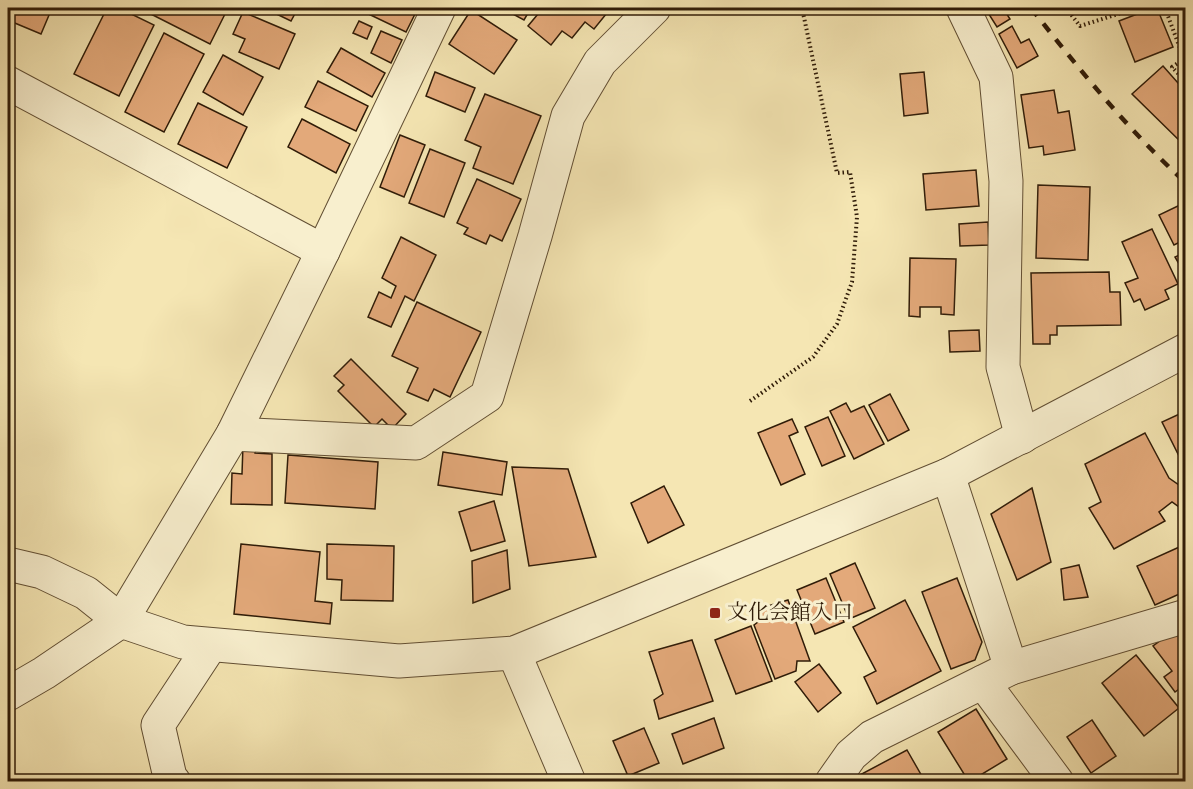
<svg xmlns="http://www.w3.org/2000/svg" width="1193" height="789" viewBox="0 0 1193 789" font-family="Vollkorn,'Noto Serif JP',serif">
<rect width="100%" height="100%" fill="#f5e6b3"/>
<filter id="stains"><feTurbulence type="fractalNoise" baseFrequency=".00333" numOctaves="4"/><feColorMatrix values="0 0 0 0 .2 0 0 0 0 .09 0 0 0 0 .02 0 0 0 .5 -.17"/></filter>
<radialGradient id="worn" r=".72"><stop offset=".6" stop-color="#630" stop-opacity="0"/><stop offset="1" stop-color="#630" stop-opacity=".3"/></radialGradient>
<!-- building -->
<g fill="#e3a97a" stroke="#301c08" stroke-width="1.5">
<path d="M16,8H52L41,34L10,21Z"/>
<path d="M107,8H119L154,25L119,96L74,74Z"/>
<path d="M139,8H228L210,44Z"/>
<path d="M264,8H298L291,21Z"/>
<path d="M356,8H418L406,32Z"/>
<path d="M502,8H531L524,20Z"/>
<path d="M543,8H611L594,29L585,22L572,38L562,31L551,45L528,26Z"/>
<path d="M985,8H1003L1010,19L997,27Z"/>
<path d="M1153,8H1157L1173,47L1135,62L1119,21Z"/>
<path d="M471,10L517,40L494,74L449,44Z"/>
<path d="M243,12L295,34L279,69L239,52L245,39L233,34Z"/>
<path d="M359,21L372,27L367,39L353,33Z"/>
<path d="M1012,26L1021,43L1029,39L1038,56L1017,68L999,34Z"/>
<path d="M381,31L402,40L391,63L371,53Z"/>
<path d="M164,33L204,54L164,132L125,112Z"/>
<path d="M341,48L385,73L372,97L327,72Z"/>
<path d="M223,55L263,77L243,115L203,92Z"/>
<path d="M1163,66L1186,92V147L1132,94Z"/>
<path d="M435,72L475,88L465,112L426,96Z"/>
<path d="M924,72L928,113L904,116L900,74Z"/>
<path d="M318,81L368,106L356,131L305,107Z"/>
<path d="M1054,90L1058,113L1069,111L1075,150L1044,155L1043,146L1029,148L1021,95Z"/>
<path d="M485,94L541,116L513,184L473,168L481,147L465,140Z"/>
<path d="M198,103L247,127L227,168L178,144Z"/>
<path d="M302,119L350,144L336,173L288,147Z"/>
<path d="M400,135L425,145L404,197L380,187Z"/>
<path d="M430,149L465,163L444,217L409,203Z"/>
<path d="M976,170L979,206L926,210L923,174Z"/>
<path d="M477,179L521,199L502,241L490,235L486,244L464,234L468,228L457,223Z"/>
<path d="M1038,185L1090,187L1088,260L1036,258Z"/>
<path d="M1182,204L1186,211V239L1174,245L1159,215Z"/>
<path d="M988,222L989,245L960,246L959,224Z"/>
<path d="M1152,229L1178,284L1165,290L1169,299L1145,310L1140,299L1134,302L1125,283L1138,278L1122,242Z"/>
<path d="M401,237L436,255L414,301L405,296L391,327L368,317L379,292L391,298L396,286L382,278Z"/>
<path d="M1186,252V276L1175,257Z"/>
<path d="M910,258L956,259L954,315L941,314V307H920V317L909,316Z"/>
<path d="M1109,272L1110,292H1120L1121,325L1057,326V335H1050V344H1033L1031,273Z"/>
<path d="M417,302L481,332L450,397L434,389L428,401L407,392L418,368L392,356Z"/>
<path d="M979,330L980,351L950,352L949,331Z"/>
<path d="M351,359L406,414L392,429L382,419L374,427L338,391L344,385L334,376Z"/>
<path d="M890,394L909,430L888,441L869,405Z"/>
<path d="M846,403L851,412L864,406L884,444L854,459L830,411Z"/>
<path d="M1186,411V468H1185L1162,422Z"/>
<path d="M828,417L845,456L822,466L805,427Z"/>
<path d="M792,419L798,432L789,436L805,474L781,485L758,433Z"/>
<path d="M1145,433L1169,478L1186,490V512L1172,502L1159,512L1165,521L1114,549L1089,508L1101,502L1085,464Z"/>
<path d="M243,445H255V453L272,454V505L231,504L232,473L242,474Z"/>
<path d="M443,452L507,462L502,495L438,485Z"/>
<path d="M288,455L378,462L375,509L285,503Z"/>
<path d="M512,467L568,469L596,557L529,566Z"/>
<path d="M664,486L684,525L648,543L631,503Z"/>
<path d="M1032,488L1051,562L1017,580L991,514Z"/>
<path d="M494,501L505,541L471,551L459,512Z"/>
<path d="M241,544L320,552L315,601L332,603L330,624L234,614Z"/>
<path d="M327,544L394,546L393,601L341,600L342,580L327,579Z"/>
<path d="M1186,544V591L1155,605L1137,566Z"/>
<path d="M507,550L510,589L473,603L472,561Z"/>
<path d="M855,563L875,608L849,619L830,574Z"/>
<path d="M1079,565L1088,597L1064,600L1061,569Z"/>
<path d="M826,578L844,622L815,634L797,590Z"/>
<path d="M957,578L982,642L975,660L951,669L922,592Z"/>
<path d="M788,600L810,661H797L796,671L775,679L754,625L758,622L755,610Z"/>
<path d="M905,600L941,671L877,704L864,677L876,671L853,627Z"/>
<path d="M751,626L772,681L736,694L715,640Z"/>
<path d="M1179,627L1186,635V684L1175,692L1164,677L1172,671L1153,646Z"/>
<path d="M692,640L713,701L659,719L654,700L663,694L649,652Z"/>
<path d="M1136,655L1179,708L1144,736L1102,683Z"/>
<path d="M819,664L841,693L818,712L795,682Z"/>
<path d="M976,709L1007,759L969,782L938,732Z"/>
<path d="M714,718L724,748L683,764L672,734Z"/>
<path d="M1092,720L1116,756L1091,773L1067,737Z"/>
<path d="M644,728L659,763L628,776L613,741Z"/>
<path d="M907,750L923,778L918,782H859L856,777Z"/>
</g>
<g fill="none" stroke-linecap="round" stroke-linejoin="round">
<defs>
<g id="minor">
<path d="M963,8L996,77L1006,181L1003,367L1022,437"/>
<path d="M8,83L323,251"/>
<path d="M233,434L416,443L487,396L535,236L568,116L600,62L654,8"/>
<path d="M948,475L1011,668"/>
<path d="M8,564L42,572L86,593L121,621L183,642L399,661L514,653L948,475L1186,350"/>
<path d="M514,653L569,782"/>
<path d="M983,682L1057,782"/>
<path d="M8,694L44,673L121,621L233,434L323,251L439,8"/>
<path d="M174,782L170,777L158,725L210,646"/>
<path d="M832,782L851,755L872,737L1011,668L1186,616"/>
</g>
</defs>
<!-- minor casing -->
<use href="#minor" stroke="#614e33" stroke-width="35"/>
<!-- path -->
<g stroke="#301c08" stroke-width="4" stroke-dasharray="1.5 3" stroke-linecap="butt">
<path d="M1066,8L1080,26L1137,8"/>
<path d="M1165,8L1184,59L1172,67L1186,82"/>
<path d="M750,401L813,357L837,324L852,282L857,217L850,172L837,173L802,8"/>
</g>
<!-- minor -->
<use href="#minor" stroke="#f8efce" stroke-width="33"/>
<!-- rail -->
<path stroke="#301c08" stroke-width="4.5" stroke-dasharray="10 10" stroke-linecap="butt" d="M1031,8C1079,69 1128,130 1186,183"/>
</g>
<!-- markers -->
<rect fill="#8f2418" stroke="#f8efce" stroke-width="2" x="709" y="607" width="12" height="12" rx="3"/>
<g text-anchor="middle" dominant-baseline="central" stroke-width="6" stroke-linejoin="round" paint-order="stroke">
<!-- poi labels -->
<g font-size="21" fill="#301c08" stroke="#f8efce" text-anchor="start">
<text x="727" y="613">文化会館入口</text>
</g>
</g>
<!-- margin -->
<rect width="1193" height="789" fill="none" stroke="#f5e6b3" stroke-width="30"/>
<rect x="9" y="9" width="1175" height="771" fill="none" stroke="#301c08" stroke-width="3"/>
<rect x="15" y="15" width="1163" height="759" fill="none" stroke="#301c08" stroke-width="1.5"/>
<rect width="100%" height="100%" filter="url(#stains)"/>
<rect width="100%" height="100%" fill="url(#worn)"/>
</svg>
